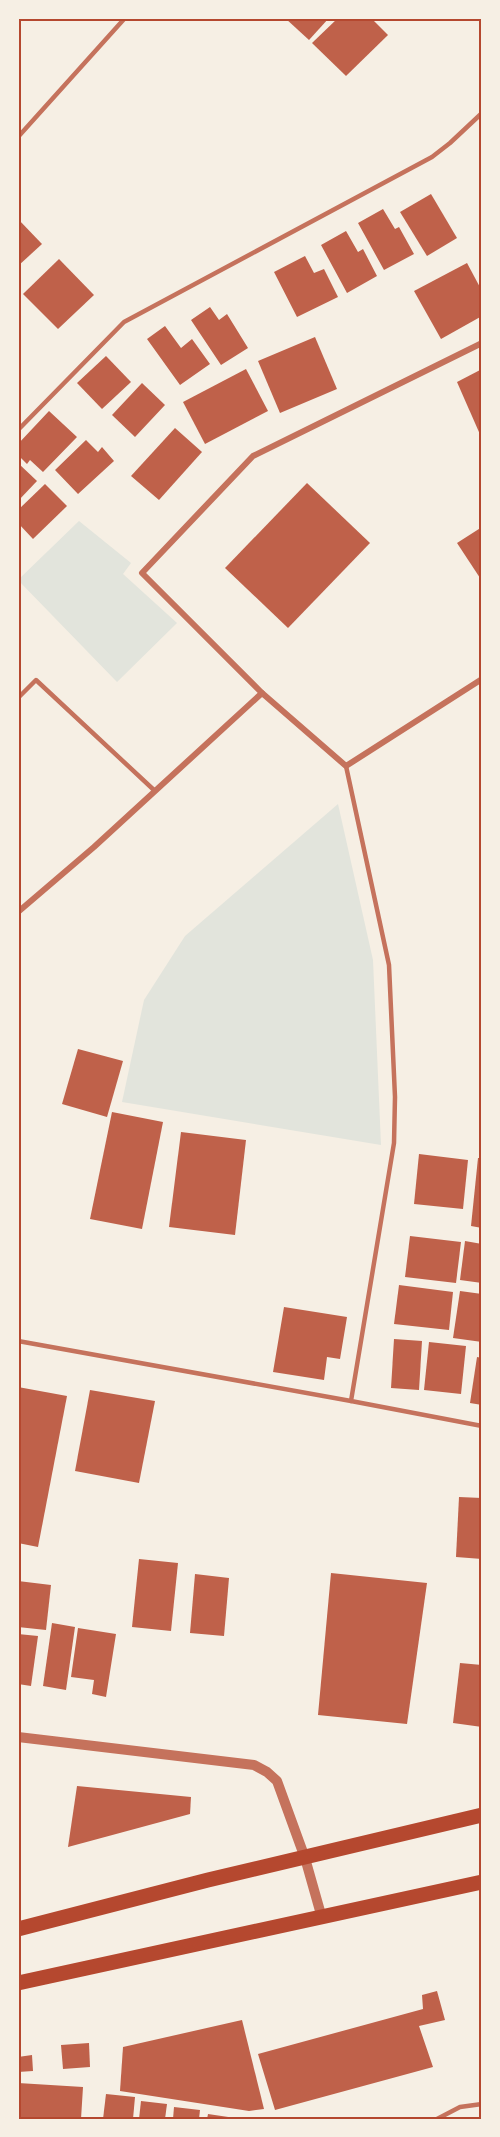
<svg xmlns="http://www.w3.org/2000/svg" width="500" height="2137" viewBox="0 0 500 2137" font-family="Inter,sans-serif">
<rect width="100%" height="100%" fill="#f6efe4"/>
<!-- green -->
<g fill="#e2e4dc">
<path d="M79,521L131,563L123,574L177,623L117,682L18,580Z"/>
<path d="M338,804L373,960L381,1145L122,1102L144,1000L185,936Z"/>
</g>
<!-- building -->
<g fill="#bf614a">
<path d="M285,18H329L309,40Z"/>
<path d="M338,18H371L388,35L346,76L312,43Z"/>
<path d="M431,194L457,238L427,256L400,212Z"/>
<path d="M383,209L395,229L399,227L414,254L384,270L358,223Z"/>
<path d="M18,219L42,244L18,266Z"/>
<path d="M346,231L358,252L363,249L377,276L347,293L321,245Z"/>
<path d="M305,256L314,273L324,269L338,297L297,317L274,272Z"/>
<path d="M59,259L94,295L58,329L23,294Z"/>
<path d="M467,263L482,291V316L441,339L414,291Z"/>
<path d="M210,307L219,320L227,314L248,348L221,365L191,320Z"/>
<path d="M165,326L181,348L192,339L210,364L180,385L147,339Z"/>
<path d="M315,337L337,389L280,413L258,361Z"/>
<path d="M106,356L131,382L102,409L77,383Z"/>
<path d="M246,369L268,411L205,444L183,402Z"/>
<path d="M482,369V439L457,382Z"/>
<path d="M142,383L165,405L135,437L112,415Z"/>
<path d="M49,411L77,437L43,472L30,460L27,464L18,455V444Z"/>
<path d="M175,428L202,452L159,500L131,476Z"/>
<path d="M86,440L98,452L102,447L114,461L78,494L55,470Z"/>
<path d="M18,463L37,481L18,501Z"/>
<path d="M307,483L370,543L288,628L225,568Z"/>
<path d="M45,484L67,506L33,539L18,523V510Z"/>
<path d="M482,527V581L457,543Z"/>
<path d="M78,1049L123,1061L107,1117L62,1104Z"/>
<path d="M112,1112L163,1122L142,1229L90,1219Z"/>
<path d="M181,1132L246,1140L235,1235L169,1227Z"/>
<path d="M419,1154L468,1160L463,1209L414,1204Z"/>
<path d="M478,1158H482V1228L471,1226Z"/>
<path d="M410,1236L461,1242L456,1283L405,1277Z"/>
<path d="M465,1241L482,1244V1283L460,1280Z"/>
<path d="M399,1285L453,1292L449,1330L394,1324Z"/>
<path d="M460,1291L482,1294V1342L453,1338Z"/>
<path d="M284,1307L347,1317L340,1359L327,1357L324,1380L273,1372Z"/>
<path d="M394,1339L422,1341L419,1390L391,1388Z"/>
<path d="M429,1342L466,1346L461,1394L424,1390Z"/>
<path d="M477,1357L482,1358V1405L470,1403Z"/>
<path d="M18,1387L67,1396L38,1547L18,1543Z"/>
<path d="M90,1390L155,1401L139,1483L75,1471Z"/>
<path d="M459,1497L482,1498V1559L456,1557Z"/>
<path d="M139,1559L178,1563L171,1631L132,1627Z"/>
<path d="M331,1573L427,1583L407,1724L318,1715Z"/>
<path d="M195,1574L229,1578L224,1636L190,1633Z"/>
<path d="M18,1581L51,1585L46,1630L18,1627Z"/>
<path d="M52,1623L75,1627L66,1690L43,1686Z"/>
<path d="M78,1628L116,1634L106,1697L92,1694L94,1680L71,1677Z"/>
<path d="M18,1634L38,1636L31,1686L18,1684Z"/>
<path d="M460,1663L482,1665V1727L453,1723Z"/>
<path d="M77,1786L191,1797L190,1814L68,1847Z"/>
<path d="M437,1991L445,2020L419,2026L433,2067L275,2110L258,2054L423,2009L422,1995Z"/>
<path d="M242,2020L264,2109L249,2111L120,2091L123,2047Z"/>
<path d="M89,2043L90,2067L63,2069L61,2045Z"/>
<path d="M32,2055L33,2071L18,2072V2057Z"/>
<path d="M18,2083L83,2087L81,2119H18Z"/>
<path d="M106,2094L135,2097L133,2119H103Z"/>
<path d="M141,2101L167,2104L165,2119H139Z"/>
<path d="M174,2107L200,2110L199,2119H173Z"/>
<path d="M208,2114L235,2118V2119H207Z"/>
</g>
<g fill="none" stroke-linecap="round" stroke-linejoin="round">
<!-- service -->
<g stroke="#c5725c" stroke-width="4.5">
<path d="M18,137L125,18"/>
<path d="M18,430L124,322L432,157L450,143L482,113"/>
<path d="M18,698L36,680L155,791"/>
<path d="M346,766L389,965L395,1097L394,1143L351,1401L482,1426"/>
<path d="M18,1341L351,1401"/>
<path d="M437,2119L460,2107L482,2104"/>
</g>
<!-- minor -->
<g stroke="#c5725c" stroke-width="6">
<path d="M262,693L142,573L253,456L482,343"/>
<path d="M18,912L94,847L262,693L346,766L482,679"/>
</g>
<!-- tertiary -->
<path stroke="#c5725c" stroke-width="10" d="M18,1737L254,1765L267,1772L277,1781L305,1858L322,1918"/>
<!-- primary -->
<g stroke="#b5482f" stroke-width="15">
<path d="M18,1929L208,1880L482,1815"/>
<path d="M18,1983L482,1882"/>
</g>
</g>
<!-- border -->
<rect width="500" height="2137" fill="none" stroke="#f6efe4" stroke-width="39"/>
<rect x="20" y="20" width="460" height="2098" fill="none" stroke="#b5482f" stroke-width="2"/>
</svg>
